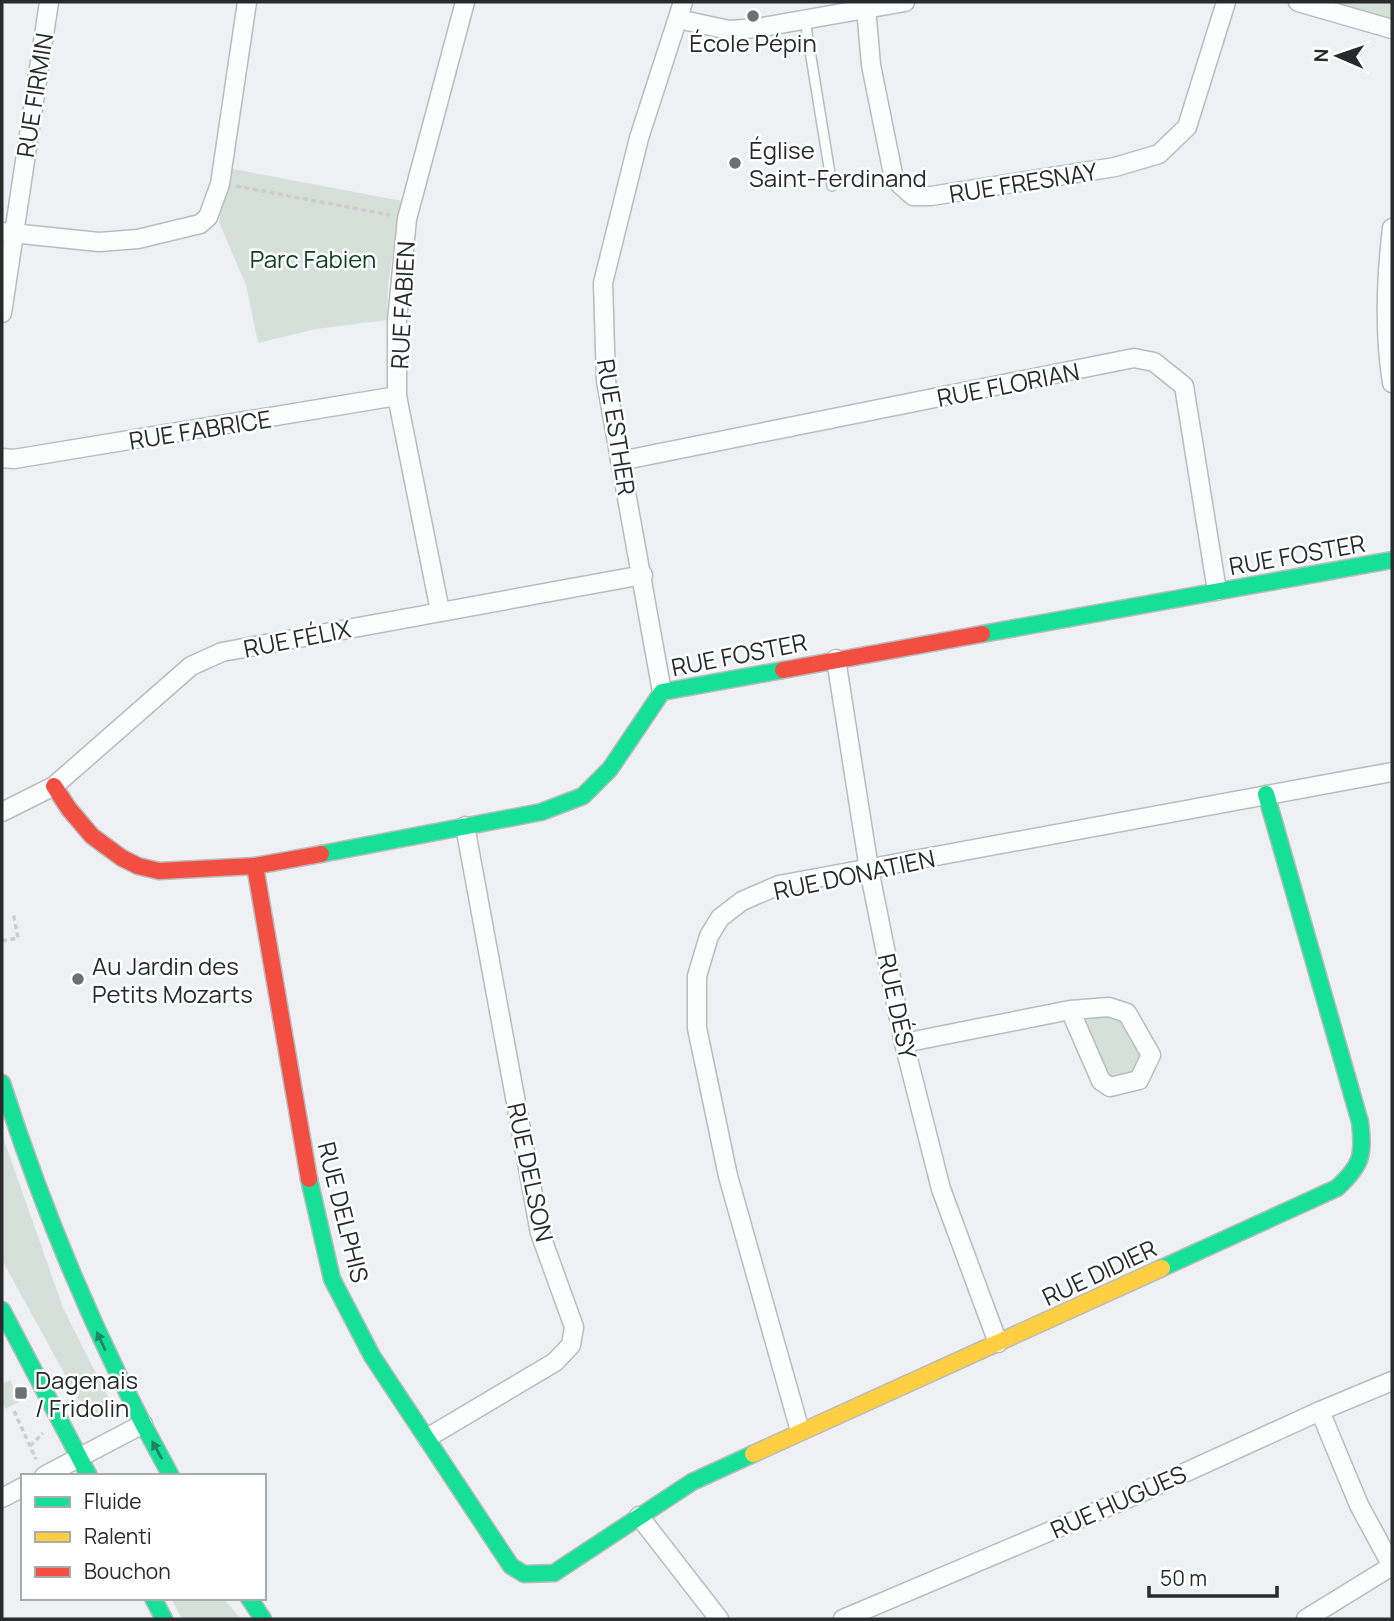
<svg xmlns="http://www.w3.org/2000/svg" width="1394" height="1621" viewBox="0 0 1394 1621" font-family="Manrope,sans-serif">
<rect width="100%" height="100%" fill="#eef0f3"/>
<!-- green -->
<g fill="#d5e0da">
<path d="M1298,2H1392V29Z"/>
<path d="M228,168L402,201L388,283L387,320L316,329L258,343L246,285L219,222Z"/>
<path d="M1071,1010L1127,1013L1151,1055L1139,1080L1110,1087Z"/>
<path d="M2,1134L63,1308L113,1407L90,1420L2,1260Z"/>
<path d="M10,1380L21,1401L5,1409L2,1402V1384Z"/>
<path d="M171,1598H223L241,1619H182Z"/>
</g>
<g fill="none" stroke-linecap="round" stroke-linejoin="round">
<defs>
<path id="lane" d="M805,20L832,186"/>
<g id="street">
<path d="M1298,2L1392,29"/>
<path d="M866,8L871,65L894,179L913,196H931L1115,167L1159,154L1187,127L1226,2"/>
<path d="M678,19L729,30L757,28L905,2"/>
<path d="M1392,228C1386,279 1384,332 1392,383"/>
<path d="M2,232L99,242L138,239L200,224L208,217L220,184L247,2"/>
<path d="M2,313L49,2"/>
<path d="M2,458L14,459L397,396"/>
<path d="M620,461L1134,358L1154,362L1184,386L1217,591"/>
<path d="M440,611L397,396V320L407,219L465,2"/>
<path d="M836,659L869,869L904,1043L941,1189L998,1343"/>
<path d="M662,692L606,381L603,283L639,138L683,2"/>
<path d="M2,812L54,786L191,666L222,652L643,575"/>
<path d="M904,1043L1070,1010L1109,1007L1127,1013L1151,1055L1139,1080L1110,1087L1101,1081L1070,1010"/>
<path d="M1320,1411L1359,1505L1392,1566"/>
<path d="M800,1431L728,1176L697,1028V976L709,936L720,918L742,901L779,885L1392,772"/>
<path d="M427,1438L555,1362L571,1345L574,1327L540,1233L465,826"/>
<path d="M44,1476L143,1424"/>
<path d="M2,1498L23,1487"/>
<path d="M639,1516L719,1619"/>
<path d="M843,1619L1138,1494L1320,1411L1392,1381"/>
<path d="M1306,1619L1392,1566"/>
</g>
<g id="fast">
<path d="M982,634L1392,560"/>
<path d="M321,854L541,812L583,796L610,769L662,692L783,670"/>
<path d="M2,1083C46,1220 101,1350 171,1476"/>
<path d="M309,1179L332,1279L372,1356L511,1566L524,1574L554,1573L692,1482L753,1454"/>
<path d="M1162,1268L1337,1188C1362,1165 1364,1155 1360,1122L1266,794"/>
<path d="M2,1310L89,1476"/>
<path d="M153,1598L164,1619"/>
<path d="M249,1598L263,1619"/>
</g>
<path id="slow" d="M753,1454L1162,1268"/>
<g id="jam">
<path d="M783,670L982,634"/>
<path d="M54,786L69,809L92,836L122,858L138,866L159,871L255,866L321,854"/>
<path d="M255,866L309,1179"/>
</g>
</defs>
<!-- lane casing -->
<use href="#lane" stroke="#b9bbbd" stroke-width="12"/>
<!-- street casing -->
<use href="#street" stroke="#b9bbbd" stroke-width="21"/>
<!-- fast casing -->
<use href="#fast" stroke="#b9bbbd" stroke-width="19"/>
<!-- slow casing -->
<use href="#slow" stroke="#b9bbbd" stroke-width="19"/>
<!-- jam casing -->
<use href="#jam" stroke="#b9bbbd" stroke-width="19"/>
<!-- path -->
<g stroke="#ceced0" stroke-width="3.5" stroke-dasharray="5 3.5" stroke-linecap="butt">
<path d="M236,186L390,215"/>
<path d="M2,941L18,938L13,912"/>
<path d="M14,1411L36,1459"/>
<path d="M30,1446L43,1433"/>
</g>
<!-- lane -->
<use href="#lane" stroke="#fcfdfd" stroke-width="9"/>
<!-- street -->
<use href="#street" stroke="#fcfdfd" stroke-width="18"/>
<!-- fast -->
<use href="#fast" stroke="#16e098" stroke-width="16"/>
<!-- slow -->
<use href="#slow" stroke="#ffcf43" stroke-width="16"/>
<!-- jam -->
<use href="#jam" stroke="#f24e42" stroke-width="16"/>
</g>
<!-- one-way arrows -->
<defs><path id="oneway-solid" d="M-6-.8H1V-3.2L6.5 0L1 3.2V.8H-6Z" transform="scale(1.75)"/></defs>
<g fill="#208562">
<use href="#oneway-solid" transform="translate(101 1341) rotate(-115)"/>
<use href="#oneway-solid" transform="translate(157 1450) rotate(-119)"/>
</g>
<!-- markers -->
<g fill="#6e6f72" stroke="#fff" stroke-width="2.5">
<circle cx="753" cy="16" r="7"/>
<circle cx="735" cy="163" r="7"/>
<circle cx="78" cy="979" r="7"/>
<rect x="14" y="1386" width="14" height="14" rx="3.5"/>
</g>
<g text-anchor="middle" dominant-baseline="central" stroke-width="5" stroke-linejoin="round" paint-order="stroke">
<!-- poi labels -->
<g font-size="24" fill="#292a2c" stroke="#fff" text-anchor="start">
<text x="753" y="42" text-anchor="middle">École Pépin</text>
<text x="749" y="149">Église<tspan x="749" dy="28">Saint-Ferdinand</tspan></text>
<text x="92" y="965">Au Jardin des<tspan x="92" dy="28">Petits Mozarts</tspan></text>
<text x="35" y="1379">Dagenais<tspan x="35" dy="28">/ Fridolin</tspan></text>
</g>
<!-- street labels -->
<g font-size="24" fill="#292a2c" stroke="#fff">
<text transform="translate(34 95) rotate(-81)">RUE FIRMIN</text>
<text transform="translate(1023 182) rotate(-9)">RUE FRESNAY</text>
<text transform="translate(402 305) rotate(-87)">RUE FABIEN</text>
<text transform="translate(1008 384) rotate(-11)">RUE FLORIAN</text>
<text transform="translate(617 427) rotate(81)">RUE ESTHER</text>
<text transform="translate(200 429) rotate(-9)">RUE FABRICE</text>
<text transform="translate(1297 554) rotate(-10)">RUE FOSTER</text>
<text transform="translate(297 638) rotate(-11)">RUE FÉLIX</text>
<text transform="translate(739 654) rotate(-11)">RUE FOSTER</text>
<text transform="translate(854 874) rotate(-12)">RUE DONATIEN</text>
<text transform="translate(898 1006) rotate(78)">RUE DÉSY</text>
<text transform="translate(531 1172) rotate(78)">RUE DELSON</text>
<text transform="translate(344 1212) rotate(76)">RUE DELPHIS</text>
<text transform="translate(1099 1272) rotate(-25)">RUE DIDIER</text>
<text transform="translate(1118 1501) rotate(-24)">RUE HUGUES</text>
</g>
<!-- park labels -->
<g font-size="24" fill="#0b3f22" stroke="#fff">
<text x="313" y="258">Parc Fabien</text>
</g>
</g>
<!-- border -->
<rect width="1394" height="1621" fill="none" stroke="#292a2c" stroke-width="7"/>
<!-- legend -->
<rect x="21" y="1474" width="245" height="126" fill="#ffffff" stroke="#a9aaab" stroke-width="2"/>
<rect x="35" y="1497" width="35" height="10" fill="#16e098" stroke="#a9aaab" stroke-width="2"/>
<text x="84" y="1509" font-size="21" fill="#292a2c">Fluide</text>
<rect x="35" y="1532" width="35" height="10" fill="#ffcf43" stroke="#a9aaab" stroke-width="2"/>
<text x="84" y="1544" font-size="21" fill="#292a2c">Ralenti</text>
<rect x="35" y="1567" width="35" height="10" fill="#f24e42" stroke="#a9aaab" stroke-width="2"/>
<text x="84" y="1579" font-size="21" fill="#292a2c">Bouchon</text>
<!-- north arrow -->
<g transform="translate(1338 56) rotate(272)" stroke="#ffffff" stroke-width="5" paint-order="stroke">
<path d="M0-5L12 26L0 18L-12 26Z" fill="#292a2c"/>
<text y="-10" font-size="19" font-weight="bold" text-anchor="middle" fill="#292a2c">N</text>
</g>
<!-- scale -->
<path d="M1149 1586v10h128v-10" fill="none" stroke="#292a2c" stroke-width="3.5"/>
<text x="1160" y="1586" font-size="21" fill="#292a2c" stroke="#ffffff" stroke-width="5" paint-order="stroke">50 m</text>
</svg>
